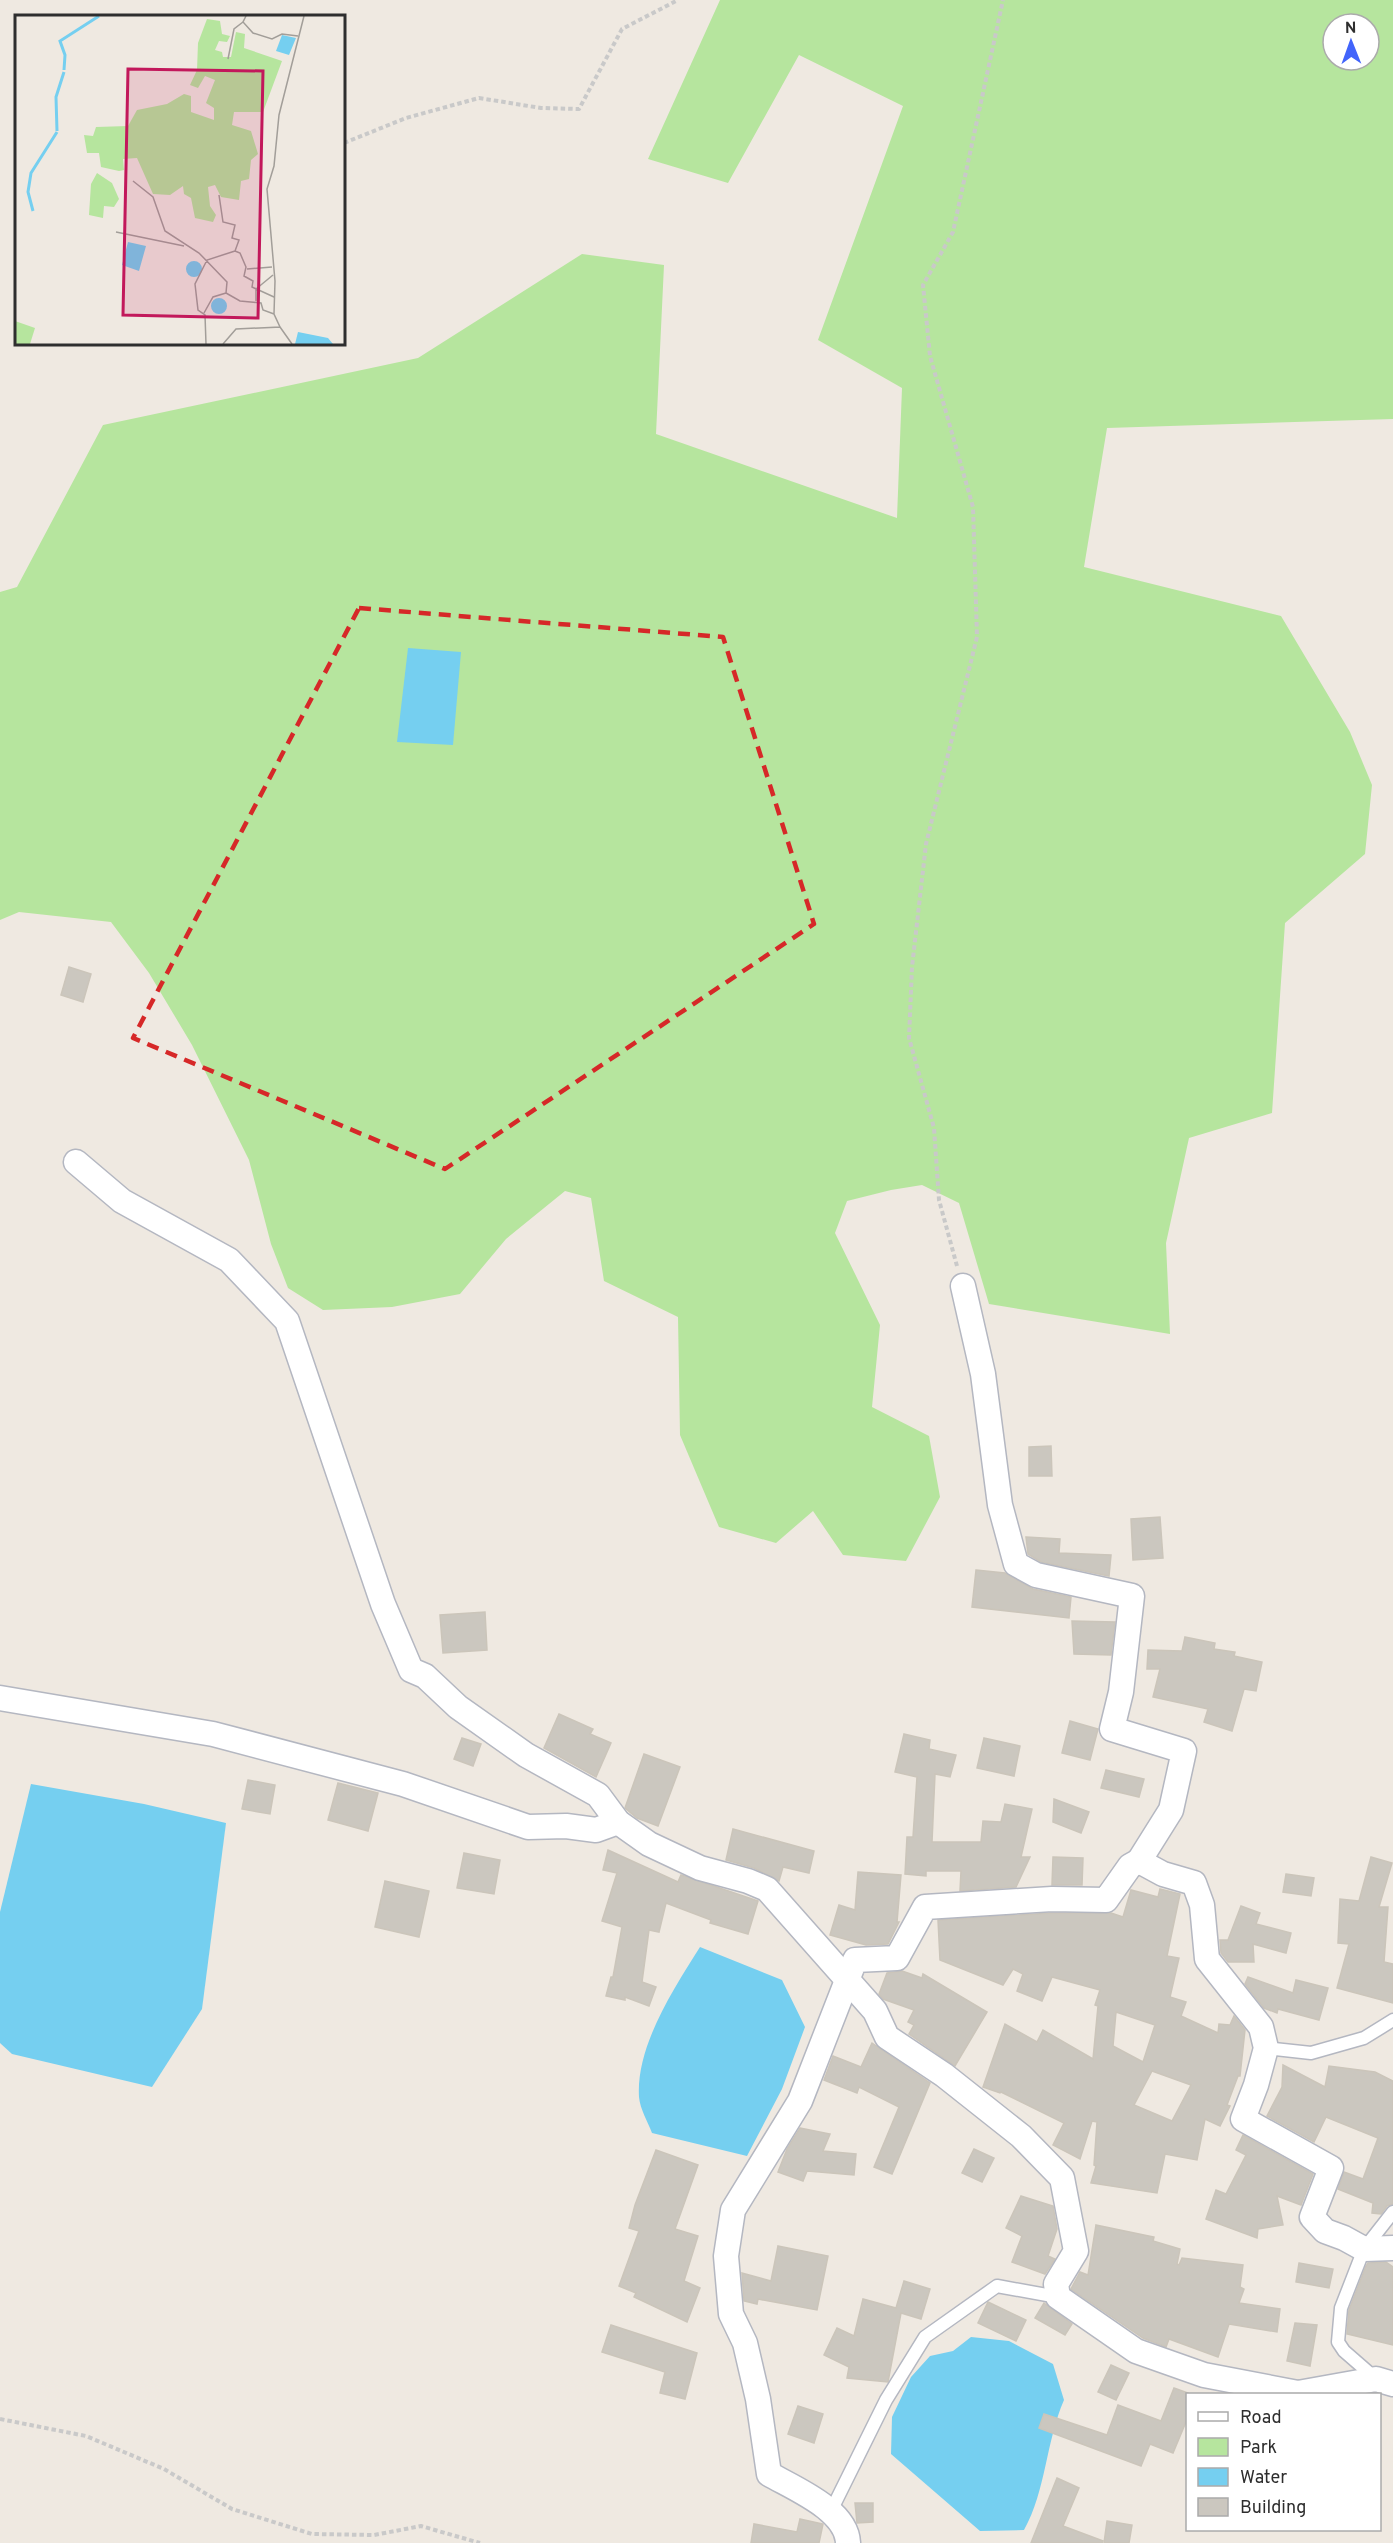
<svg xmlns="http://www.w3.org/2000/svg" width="1393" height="2543" viewBox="0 0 1393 2543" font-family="Overpass,sans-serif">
<rect width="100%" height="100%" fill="#efe9e1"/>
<!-- green -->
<path fill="#b6e59e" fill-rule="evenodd" d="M720,0H1393V419L1107,428L1084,567L1281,616L1350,732L1372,785L1365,854L1285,923L1272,1113L1189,1138L1166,1243L1170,1334L989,1304L959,1203L922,1185L891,1190L847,1201L835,1233L880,1325L872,1407L929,1436L940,1497L906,1561L843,1555L813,1511L776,1543L719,1527L680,1435L678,1317L604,1281L591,1198L565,1191L506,1239L460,1294L392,1307L323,1310L288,1288L271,1244L249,1160L192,1045L149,973L111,922L19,912L0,920V592L17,587L103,425L418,358L582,254L664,265L656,434L897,518L902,388L818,340L903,106L799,55L728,183L648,159ZM1333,24H1369V60H1333Z"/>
<!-- water -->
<g fill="#75cff0">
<path d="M408,648L461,652L453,745L397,742Z"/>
<path d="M31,1784L144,1804L226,1823L202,2009L152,2087L12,2054L0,2043V1912Z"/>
<path d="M700,1947L782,1980L805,2027L782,2089L747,2156L652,2133C648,2122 640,2109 639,2097C636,2046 673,1990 700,1947Z"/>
<path d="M971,2337L1009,2341L1053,2364L1064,2400C1046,2441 1046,2491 1024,2530L980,2531L891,2454L892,2417L911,2377L930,2356L953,2351Z"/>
</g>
<!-- building -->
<g fill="#cbc7bf" stroke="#cbc5ba" stroke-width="1.5" fill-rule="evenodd">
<path d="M69,967L91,974L83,1002L61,995Z"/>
<path d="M1051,1446L1052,1476H1029V1447Z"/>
<path d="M1160,1517L1163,1558L1133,1560L1131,1519Z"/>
<path d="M1026,1537L1060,1539L1059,1553L1111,1555L1109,1576L1041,1562L1028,1554Z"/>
<path d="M976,1570L1005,1573L1033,1589L1071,1597L1069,1618L972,1607Z"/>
<path d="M485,1612L487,1650L443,1653L440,1615Z"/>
<path d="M1072,1621L1115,1622L1111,1655L1074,1654Z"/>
<path d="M1185,1637L1215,1643L1214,1649L1235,1652L1234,1656L1262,1662L1256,1691L1244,1689L1232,1731L1204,1722L1208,1709L1153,1697L1160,1669H1147L1148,1650L1182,1651Z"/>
<path d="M559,1714L593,1729L590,1734L611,1743L596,1777L544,1748Z"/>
<path d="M1070,1721L1098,1729L1090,1760L1062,1753Z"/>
<path d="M904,1734L930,1740L929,1749L956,1755L950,1777L935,1774L932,1842H981L983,1821L1001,1822L1005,1804L1032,1809L1021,1857H1030L1016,1887L960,1891L961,1871H926V1876L905,1874L907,1837H913L917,1777L895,1772Z"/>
<path d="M462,1738L481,1744L473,1766L454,1759Z"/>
<path d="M984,1738L1020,1746L1014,1776L977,1768Z"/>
<path d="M644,1754L680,1767L658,1826L637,1818L625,1808Z"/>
<path d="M1106,1770L1144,1779L1139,1797L1101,1788Z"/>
<path d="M248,1780L275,1785L270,1814L242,1809Z"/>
<path d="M338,1783L378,1793L368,1831L328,1820Z"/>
<path d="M1054,1799L1089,1812L1081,1833L1053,1822Z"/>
<path d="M733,1829L814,1851L809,1873L783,1867L779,1881L754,1868L726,1860Z"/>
<path d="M608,1850L678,1882L681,1875L758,1901L748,1934L710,1923L711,1920L666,1903L659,1932L649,1930L642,1982L656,1987L649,2006L625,1997V2000L606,1996L611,1977H613L622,1927L602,1921L617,1873L603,1870Z"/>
<path d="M464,1853L500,1860L494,1894L457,1888Z"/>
<path d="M1053,1857L1083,1858L1082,1885H1052Z"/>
<path d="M1371,1857L1392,1863L1379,1907H1388L1384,1962L1393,1964V2003L1337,1988L1349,1944L1338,1943L1340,1899L1359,1901Z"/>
<path d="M858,1872L901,1875L897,1922H899L888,1944L866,1945L830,1935L839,1905L855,1910Z"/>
<path d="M1286,1874L1314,1878L1311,1896L1283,1892Z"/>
<path d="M385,1881L429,1891L419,1937L375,1927Z"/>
<path d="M1160,1889L1180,1894L1167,1956L1179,1958L1170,1997L1186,2002L1181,2016L1218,2033L1219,2024L1230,2025L1234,2016L1245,2030L1240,2076H1238L1227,2105L1230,2106L1220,2126L1205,2119L1197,2160L1165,2154L1157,2193L1091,2183L1096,2166L1094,2165L1097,2122L1092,2121L1080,2159L1053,2145L1064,2123L1001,2092L1000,2093L983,2087L1005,2024L1037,2042L1043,2030L1093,2059L1098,2006L1095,2005L1100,1990L1052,1977L1042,2001L1017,1991L1023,1974L1013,1969L1003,1985L940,1960L938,1920L1052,1913H1111L1123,1917L1131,1890L1158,1897ZM1116,2012L1155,2025L1143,2062L1113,2046ZM1152,2071L1191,2085L1172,2121L1134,2105Z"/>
<path d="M1241,1906L1260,1913L1256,1924L1291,1933L1286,1953L1253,1944L1254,1962H1228L1221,1953L1220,1940H1228Z"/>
<path d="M902,1971L922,1978L923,1974L987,2012L955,2066L909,2034L914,2025L908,2022L914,2010L883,1999L879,1994L887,1973Z"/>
<path d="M1248,1977L1293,1993L1296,1980L1328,1988L1319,2020L1278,2009L1277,2013L1264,2008L1245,1984Z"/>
<path d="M872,2043L930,2083L892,2174L874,2167L899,2107L859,2087L857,2093L824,2080L833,2056L861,2067Z"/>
<path d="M1283,2065L1325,2087L1329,2066L1375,2072L1393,2081V2204L1387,2206L1381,2214L1372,2213L1373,2203L1338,2189L1344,2172L1363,2179L1378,2138L1326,2117L1314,2142L1267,2116L1282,2087Z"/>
<path d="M800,2128L830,2134L823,2151L856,2154L854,2175L807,2171L803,2181L778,2172L787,2149Z"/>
<path d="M1243,2135L1313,2174L1301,2205L1277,2196L1283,2225L1258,2229L1257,2238L1206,2219L1216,2190L1226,2194L1246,2155L1236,2150Z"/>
<path d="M974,2149L994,2158L982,2182L962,2173Z"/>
<path d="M656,2150L698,2165L675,2229L698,2236L684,2281L700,2288L687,2322L634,2297L636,2293L619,2286L639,2231L629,2228L635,2205Z"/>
<path d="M1021,2196L1053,2206L1057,2229L1048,2256L1055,2259L1045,2274L1012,2262L1022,2236L1006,2228Z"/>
<path d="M1096,2225L1154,2237L1153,2241L1180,2249L1177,2264L1179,2265L1182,2258L1243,2265L1240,2287L1244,2289L1239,2303L1280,2309L1277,2332L1229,2324L1218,2357L1169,2339L1166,2347L1143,2338L1071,2289L1080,2272L1088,2275Z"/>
<path d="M778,2246L828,2256L817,2310L758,2299L757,2304L744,2301L742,2273L771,2281Z"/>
<path d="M1386,2262L1393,2267V2345L1347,2334L1349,2310L1366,2266L1368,2263Z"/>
<path d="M1299,2263L1333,2269L1329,2288L1296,2282Z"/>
<path d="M904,2281L930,2289L921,2319L901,2313L888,2382L847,2378L849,2367L824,2355L837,2328L854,2336L863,2299L896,2308Z"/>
<path d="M988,2302L1026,2320L1016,2341L978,2323Z"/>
<path d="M1044,2303L1072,2324L1065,2335L1035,2318Z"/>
<path d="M1295,2323L1317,2325L1310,2366L1287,2361Z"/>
<path d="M611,2325L697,2353L685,2399L660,2393L665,2372L602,2352Z"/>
<path d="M1111,2365L1129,2373L1116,2400L1098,2392Z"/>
<path d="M1174,2388L1188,2393V2417L1173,2453L1150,2444L1141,2466L1039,2428L1044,2414L1107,2435L1118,2405L1161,2421Z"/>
<path d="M798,2406L823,2414L814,2443L788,2434Z"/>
<path d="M1057,2478L1079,2488L1063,2526L1103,2541L1102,2543H1031Z"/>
<path d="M855,2503H873V2522L857,2523Z"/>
<path d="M800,2519L823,2524L819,2543H751L754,2524L797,2532Z"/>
<path d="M1107,2521L1132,2525L1129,2543H1104Z"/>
</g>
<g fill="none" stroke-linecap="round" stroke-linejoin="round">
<defs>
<g id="service">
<path d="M1266,2048L1311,2053L1364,2038L1393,2020"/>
<path d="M1375,2378L1344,2351L1338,2342L1341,2308L1364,2249L1393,2212"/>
<path d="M831,2511L886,2400L925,2337L997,2286L1058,2297"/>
</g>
<g id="minor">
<path d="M76,1162L122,1201L229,1260L287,1321L383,1604L411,1670L425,1676L458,1707L526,1755L598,1795L618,1822L649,1844L700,1868L748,1881L767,1889L875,2011L887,2037L944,2075L1021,2136L1062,2178L1076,2251L1056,2284L1058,2297L1136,2351L1204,2375L1298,2393L1376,2379L1393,2384"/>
<path d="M963,1286L983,1374L1000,1505L1016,1564L1036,1575L1132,1596L1121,1692L1112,1729L1184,1751L1171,1810L1139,1861L1163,1874L1194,1883L1202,1905L1207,1959L1261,2027L1266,2048L1256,2085L1243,2119L1331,2168L1312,2217L1325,2231L1344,2238L1364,2249L1393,2248"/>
<path d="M0,1698L213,1734L403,1784L528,1827L566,1826L596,1830L618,1822"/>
<path d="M848,2543C847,2510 795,2489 769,2474L758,2399L745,2343L731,2314L726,2256L733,2210L800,2101L855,1960L897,1958L925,1907L1052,1899L1106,1900L1130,1866L1139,1861"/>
</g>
</defs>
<!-- service casing -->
<use href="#service" stroke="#b4b7c1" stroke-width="15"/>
<!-- minor casing -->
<use href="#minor" stroke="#b4b7c1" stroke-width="27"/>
<!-- path -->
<g stroke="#c9c9c9" stroke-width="4" stroke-dasharray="4.5 3" stroke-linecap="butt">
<path d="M344,143L406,118L479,98L541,108L579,109L622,29L678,0"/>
<path d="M957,1266L939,1200L934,1128L909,1038L912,967L926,844L977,637L973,507L930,356L923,285L953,232L1003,0"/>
<path d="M0,2419L86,2436L164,2469L232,2509L312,2534L374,2535L421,2526L480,2543"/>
</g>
<!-- service -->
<use href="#service" stroke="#fff" stroke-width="12"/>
<!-- minor -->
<use href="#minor" stroke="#fff" stroke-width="24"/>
</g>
<!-- marked area -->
<path fill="none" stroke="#d62828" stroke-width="4.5" stroke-dasharray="12 8" stroke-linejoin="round" d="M359,608L723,637L814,924L445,1169L133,1038Z"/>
<!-- overview -->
<g transform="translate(15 15)">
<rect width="330" height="330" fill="#efe9e1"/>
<path d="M192,4L205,6L207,19L215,21L212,27L204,26L200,35L207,37L208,42H216L221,17L230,19L229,33L267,46L248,97H219L217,110L236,116L243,139L236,145L234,164L226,166L224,185L206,182L200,170L193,172L195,191L201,200L198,207L180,203L176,183L169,179L168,171L155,180L138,179L122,143L108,144L109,155L104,156L86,152L84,138H72L69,120L78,121L81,112L113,111L122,95L152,89L169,79L176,81V97L199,105V93L191,88L200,65L190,61L183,73L175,70L182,55L183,28ZM82,158L97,168L104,184L99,192L89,191L88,203L74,200L76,169ZM0,306L20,313L15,329H0Z" fill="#b6e59e"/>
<path d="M267,20L281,23L274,40L261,36ZM113,227L131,231L124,256L107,250ZM171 254a8 8 0 1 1 16 0a8 8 0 1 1-16 0ZM196 291a8 8 0 1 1 16 0a8 8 0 1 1-16 0ZM283,317L313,323L318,329H280Z" fill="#75cff0"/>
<path fill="none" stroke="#75cff0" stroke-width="3" d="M49,55L50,40L45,26L84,1M42,116L41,82L49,57M18,196L13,177L16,158L42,117"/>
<path fill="none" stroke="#a29e99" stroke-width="1.5" d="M231,1L228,7L238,18L257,24L267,19L283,21M213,44L219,14L228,7M118,166L138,182L150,216L184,238L212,267L211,278L225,286L246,288L248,295L259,299M204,180L208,207L220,210L217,223L224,225L220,236L225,238L231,252L229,261L238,266L237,272L259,282M101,217L169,231M232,254L257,252M241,286V274L258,260M189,298L198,282L211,278M265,312L277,329M191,329L190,300L183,295L180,269L192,245L220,236M208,329L221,314L265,312L259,299L260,266L252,174L259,151L264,100L289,1"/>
<path fill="#c2185b" fill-opacity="0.15" stroke="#c2185b" stroke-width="3" d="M113,54L248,56L243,303L108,300Z"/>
<rect width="330" height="330" fill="none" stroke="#2e2e2e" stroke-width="3"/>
</g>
<!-- legend -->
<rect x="1186" y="2393" width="195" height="138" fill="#ffffff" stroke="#ababab" stroke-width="1.5"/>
<rect x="1198" y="2412" width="30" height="9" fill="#ffffff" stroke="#ababab" stroke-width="1.5"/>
<text x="1240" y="2423" font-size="18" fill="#2e2e2e">Road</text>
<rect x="1198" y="2438" width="30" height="18" fill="#b6e59e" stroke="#ababab" stroke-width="1.5"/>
<text x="1240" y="2453" font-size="18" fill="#2e2e2e">Park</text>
<rect x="1198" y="2468" width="30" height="18" fill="#75cff0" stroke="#ababab" stroke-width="1.5"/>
<text x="1240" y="2483" font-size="18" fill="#2e2e2e">Water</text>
<rect x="1198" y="2498" width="30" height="18" fill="#cbc7bf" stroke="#ababab" stroke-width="1.5"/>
<text x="1240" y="2513" font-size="18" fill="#2e2e2e">Building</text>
<!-- north arrow -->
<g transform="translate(1351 42) rotate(359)"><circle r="28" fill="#ffffff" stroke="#ababab" stroke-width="1.5"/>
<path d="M0-4.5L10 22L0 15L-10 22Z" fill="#4264fb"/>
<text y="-9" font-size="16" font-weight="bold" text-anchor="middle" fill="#2e2e2e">N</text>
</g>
</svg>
